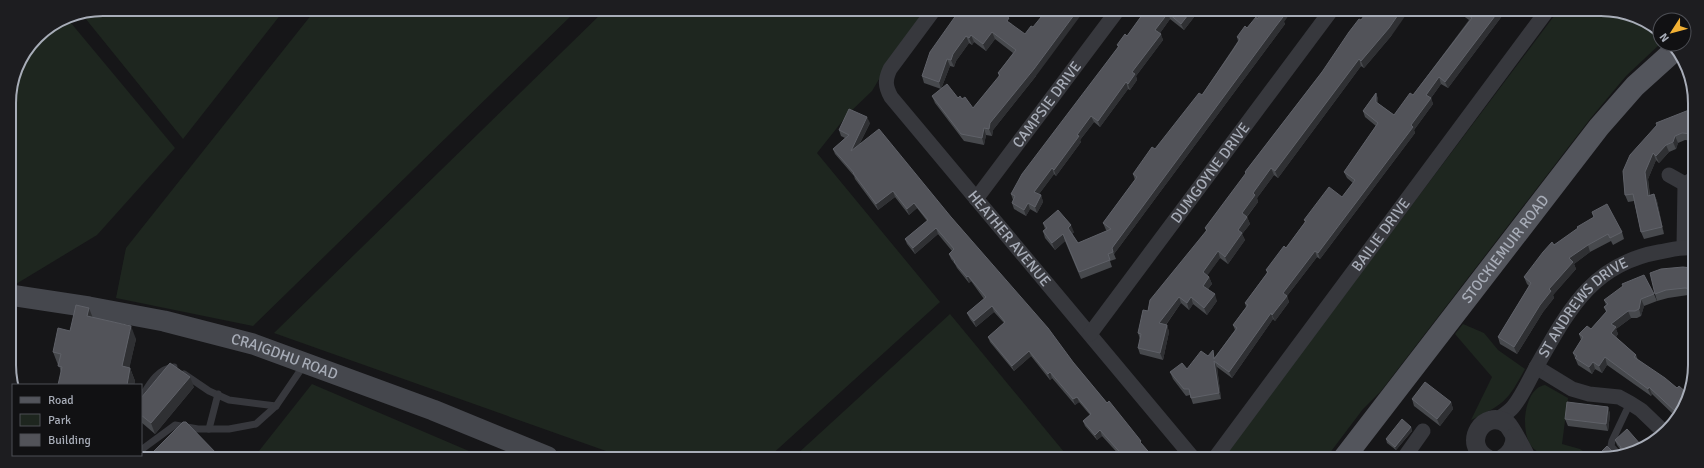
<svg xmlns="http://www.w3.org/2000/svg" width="1704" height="468" viewBox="0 0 1704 468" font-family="Signika,sans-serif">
<rect width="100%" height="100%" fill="#161618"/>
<!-- green -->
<g fill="#1e261f">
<path d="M103,9H285L183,139L81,13Z"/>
<path d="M316,9L577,10L253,326L116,298L126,248Z"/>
<path d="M605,10L926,11L894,54L872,91L848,114L817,153L940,302L769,457H623L274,333Z"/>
<path d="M1557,12H1625L1660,34V44L1626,76L1590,119L1381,391L1363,409L1326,458H1222Z"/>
<path d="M66,17L175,148L97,235L16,284L10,285L9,97L16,67L37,36Z"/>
<path d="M950,314L1069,458L794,457Z"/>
<path d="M1463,324L1484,333L1498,350L1525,369C1507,402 1504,404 1471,420L1492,377L1455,334Z"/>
<path d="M312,384L483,457L255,456Z"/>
<path d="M1545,385L1568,398L1562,444L1580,449L1595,459C1575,459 1550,463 1534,449C1519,436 1523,388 1545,385Z"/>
</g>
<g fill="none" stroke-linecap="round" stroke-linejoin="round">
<!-- service -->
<g stroke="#37383d" stroke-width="7">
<path d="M184,374L209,391L229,400L276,406"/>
<path d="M141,398C149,385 157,369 174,367"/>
<path d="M209,429L218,394"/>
<path d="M141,450L175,425L198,429H229L256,424L276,406L304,365"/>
<path d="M1618,454L1611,446L1612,441L1630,403"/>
<path d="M133,456L134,455"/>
</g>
<!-- minor -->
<g stroke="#37383d" stroke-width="15">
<path id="s1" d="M933,11L890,69C885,80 885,86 891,97L1193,458"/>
<path d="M1669,175L1685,184"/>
<path id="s2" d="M976,199L1117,11"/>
<path d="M1684,247L1685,184L1693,179"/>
<path id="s3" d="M1090,334L1330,12"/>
<path d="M1536,367L1572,389L1589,394L1619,397L1630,403L1641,410L1665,433"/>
<path id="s4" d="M1497,420C1502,416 1509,412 1513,407C1522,397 1532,374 1539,362C1570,308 1593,264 1659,252C1671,250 1681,247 1692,248"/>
<path id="s5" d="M1215,458L1546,12"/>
<path d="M1405,458L1406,455L1423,431"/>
</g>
<!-- tertiary -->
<g stroke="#37383d" stroke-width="19">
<path d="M1488,459C1460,444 1485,407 1507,424C1512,429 1523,451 1527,459"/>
<path d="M1502,459C1511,454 1515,447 1515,437"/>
</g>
<!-- secondary -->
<path stroke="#45474d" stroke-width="21" id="s6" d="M10,295L89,307L164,321L253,344L433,410L548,457"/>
<!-- primary -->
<path stroke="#53555c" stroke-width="22" id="s7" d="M1344,458L1599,127L1635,86L1676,49"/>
</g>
<!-- wall -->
<g fill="#47494d" fill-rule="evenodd">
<path d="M959,11L1011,23L1036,76L993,130L992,136L986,135L984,145L964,141L935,103L932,96L941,89L924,83L922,76ZM995,39L1013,53L998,73L999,77L973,108L962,99L958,98L941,89L950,66L954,67L956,61L969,43L972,45L974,42L986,51Z"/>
<path d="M1145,11H1209L1204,17L1198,12L1184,30L1170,19L1160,33L1163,40L1136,76L1137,80L1130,90L1128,89L1100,127L1094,122L1080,140L1081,142L1056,176L1054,174L1039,194L1041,195L1043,202L1037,213L1030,209L1026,216L1014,209L1012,203L1013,200L1011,194L1118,47L1117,45L1127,36Z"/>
<path d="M1458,12H1505L1448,88L1441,84L1431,98L1433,104L1414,130L1415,133L1320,259L1317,257L1287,296L1289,302L1275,321L1273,319L1232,378L1217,367L1221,399L1193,404L1190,395L1186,396L1173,379L1170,372L1187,369L1208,356L1215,357L1235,330L1233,325L1246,307L1245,303L1267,273L1266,270L1286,248L1305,222L1304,220L1342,197L1353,183L1347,178L1344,172L1376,126L1365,117L1363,111L1376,93L1378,99V103L1394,115L1413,95L1469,20Z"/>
<path d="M1257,19L1284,22L1285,24L1114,254L1116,259L1110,261L1112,267L1081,279L1065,241L1055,250L1045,238L1043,231L1045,229L1043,223L1074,232L1072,234L1078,243L1107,231L1106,230L1103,223L1135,180L1133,174L1155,149L1202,95L1238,41L1237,37Z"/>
<path d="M1392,35L1364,68L1361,66L1278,178L1274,175L1257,198L1258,202L1247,217L1250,224L1242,234L1245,240L1228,264L1220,258L1207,275L1209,277L1212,284L1208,289L1217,301L1207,315L1193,304L1189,310L1181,303L1166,325H1167L1169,332L1163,360L1140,354L1138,348L1140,339L1138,333L1148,311L1206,231L1205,228L1246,174L1245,172L1322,72Z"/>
<path d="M1691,115H1693V141L1685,140L1678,143L1676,149L1669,152L1659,163L1656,160L1648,179L1650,195L1654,194L1657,201L1664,234L1644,239L1641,232L1634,201L1628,202L1625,195L1623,171Z"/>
<path d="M870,123L859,145L951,217L1107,403L1154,458H1122L1102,436L1097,440L1085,426L1083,421L1090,415L1079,402L1075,405L1052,378L1050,380L1031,356L1014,371L990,342L988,337L1004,323L994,312L976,327L970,319L967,313L984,299L971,281L969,283L957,268L955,264L951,259L949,254L952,251L938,234L915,254L907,244L905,239L927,221L917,208L909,215L895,197L878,210L855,179L854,176L835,154L833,149L845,138L841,136L839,130Z"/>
<path d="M1592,212L1622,232L1624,239L1613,245L1611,241L1590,252L1574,264L1576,269L1553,295L1554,298L1543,312L1517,354L1500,344L1498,337L1529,286L1527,284L1524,277L1554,245L1594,218Z"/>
<path d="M1692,268V296L1688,295L1668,298L1657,301L1655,294Z"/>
<path d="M1654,294L1657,301L1644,306L1641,316L1637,318H1631L1616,329L1618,334L1616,337L1636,355L1638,360L1677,388L1688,394L1675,416L1652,394L1651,396L1607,365L1602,373L1595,369L1592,374L1578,365L1573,353L1581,340L1579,334L1591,329L1606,312L1604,307L1606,305L1604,300Z"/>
<path d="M92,317L136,339L129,368H130L135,381L134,385H58L61,373L59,365H58L53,352L70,331Z"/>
<path d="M1692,339V354L1689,347Z"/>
<path d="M194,387L155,434L141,422V398Z"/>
<path d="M1412,399L1451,402L1453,409L1440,426L1414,406Z"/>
<path d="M1608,407L1610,414L1608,431L1568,426L1565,419Z"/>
<path d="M1411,427L1412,431L1396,450L1387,443L1386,439Z"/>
<path d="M1615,440L1641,445L1607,459H1598L1597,456L1620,452V449L1617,445Z"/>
</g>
<!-- shaded-wall -->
<g fill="#2f3033">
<path d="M1077,11H1084L1036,76L993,130L992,136L989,129L990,123Z"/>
<path d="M1191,11H1197L1198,12L1184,30L1181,24Z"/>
<path d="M1202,11H1209L1204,17Z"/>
<path d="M1285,11H1292L1284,22L1285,24L1114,254L1112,248Z"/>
<path d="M1400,12H1408L1392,35L1364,68L1361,61Z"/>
<path d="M1498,12H1505L1448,88L1445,82Z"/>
<path d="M1168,13L1170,19L1158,36L1155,30Z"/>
<path d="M992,32L995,39L986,51L983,44Z"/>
<path d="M1161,34L1163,40L1136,76L1137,80L1130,90L1128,84L1132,72Z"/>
<path d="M971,35L974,42L972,45L969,38Z"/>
<path d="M966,36L969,43L956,61L954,67L951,60L953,54Z"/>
<path d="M947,59L950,66L941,89L939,82Z"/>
<path d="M1359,59L1361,66L1278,178L1275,171Z"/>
<path d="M1439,77L1441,84L1431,98L1433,104L1414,130L1415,133L1320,259L1318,253Z"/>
<path d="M1126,82L1128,89L1100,127L1098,121Z"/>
<path d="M1376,93L1378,99V108L1376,102Z"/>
<path d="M1091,116L1094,122L1080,140L1081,142L1056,176L1054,170L1077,135Z"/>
<path d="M867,117L870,123L853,157L851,151Z"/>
<path d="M984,128L986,135L984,145L982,138Z"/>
<path d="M1675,136L1678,143L1676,149L1673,142Z"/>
<path d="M1666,145L1669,152L1659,163L1656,156Z"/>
<path d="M1653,153L1656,160L1648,179L1650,203L1648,196L1645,172Z"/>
<path d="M1052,168L1054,174L1036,198L1034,192Z"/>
<path d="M1271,168L1274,175L1257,198L1258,202L1244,220L1242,213L1253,193Z"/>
<path d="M893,191L895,197L878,210L876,204Z"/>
<path d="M1654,194L1657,201L1664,234L1662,227Z"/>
<path d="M1041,195L1043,202L1037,213L1035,207Z"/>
<path d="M914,203L917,208L909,215L907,209Z"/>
<path d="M1028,203L1030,209L1026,216L1024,210Z"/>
<path d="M1247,217L1250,224L1242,234L1245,240L1228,264L1225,257L1238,230Z"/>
<path d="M1071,225L1074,232L1070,235L1068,228Z"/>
<path d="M936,228L938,234L915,254L913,248Z"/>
<path d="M1063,234L1065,241L1055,250L1052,243Z"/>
<path d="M1588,245L1590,252L1574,264L1576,269L1553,295L1554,298L1543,312L1517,354L1514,347L1549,289L1569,258Z"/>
<path d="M1218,251L1220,258L1205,279L1203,272Z"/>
<path d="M1315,251L1317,257L1287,296L1289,302L1275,321L1272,315L1283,293Z"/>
<path d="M968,276L971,281L969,283L967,277Z"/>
<path d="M1209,277L1212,284L1205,292L1203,286Z"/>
<path d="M1215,294L1217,301L1207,315L1204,308Z"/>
<path d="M1179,297L1181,303L1162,330L1159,323Z"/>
<path d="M1191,297L1193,304L1189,310L1187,303Z"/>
<path d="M1641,299L1644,306L1641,316L1639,309Z"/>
<path d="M992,306L994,312L976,327L974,321Z"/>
<path d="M89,308L94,321L87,316Z"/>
<path d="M1628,311L1631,318L1616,329L1618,334L1613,340L1611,333V324Z"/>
<path d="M1271,313L1273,319L1232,378L1229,372Z"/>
<path d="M1167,325L1169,332L1163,360L1160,353Z"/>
<path d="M131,326L136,339L127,379L122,366Z"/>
<path d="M1029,351L1031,356L1014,371L1012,366Z"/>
<path d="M1605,357L1607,365L1602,373L1599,366Z"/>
<path d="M1214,361L1217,367L1221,399L1219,393Z"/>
<path d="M1593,362L1595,369L1592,374L1589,367Z"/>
<path d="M130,368L135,381L134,385H127Z"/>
<path d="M1050,372L1052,378L1050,380L1048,374Z"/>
<path d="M190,377L194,387L155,434L151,423Z"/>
<path d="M1649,387L1652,394L1651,396L1648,389Z"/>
<path d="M1077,397L1079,402L1075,405L1073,399Z"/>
<path d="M1451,402L1453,409L1440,426L1437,419Z"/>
<path d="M1608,407L1610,414L1608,431L1606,424Z"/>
<path d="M1411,427L1412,431L1396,450L1395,447Z"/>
<path d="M1100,430L1102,436L1097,440L1095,435Z"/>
</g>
<!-- building -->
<g fill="#525359" stroke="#5f6168">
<path d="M959,11H999L1009,18L1007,21L1025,34L1031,26L1033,27L1046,11H1077L1034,69L990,123L989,129L984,128L982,138L961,134L932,96L947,84L958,98L960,96L962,99L965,97L973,108L1000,75L998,73L1016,50L992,32L983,44L971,35L969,38L966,36L953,54L951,60L947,59L939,82L922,76L930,52Z"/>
<path d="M1145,11H1191L1181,24L1168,13L1155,30L1161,34L1132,72L1135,74L1128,84L1126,82L1098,121L1091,116L1077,135L1079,136L1054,170L1052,168L1034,192L1041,195L1035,207L1028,203L1024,210L1012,203L1015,196L1011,194L1022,174L1119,46L1117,45L1125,34L1127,36Z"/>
<path d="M1262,11H1285L1281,16L1283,17L1276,26L1112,248L1113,252L1108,254L1110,260L1079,272L1063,234L1052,243L1043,231L1047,228L1043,223L1058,210L1071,225L1068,228L1078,243L1111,229L1103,223L1137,177L1133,174L1152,147L1155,149L1199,93L1202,95L1233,50L1240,39L1237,37L1245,26L1247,28L1256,17L1257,19Z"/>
<path d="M1367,12H1400L1389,28L1361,61L1359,59L1275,171L1271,168L1253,193L1255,195L1242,213L1247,217L1238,230L1242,233L1225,257L1218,251L1203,272L1209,277L1203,286L1215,294L1204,308L1191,297L1187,303L1179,297L1159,323L1167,325L1160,353L1138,348L1141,334L1138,333L1143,310L1148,311L1150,300L1207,230L1205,228L1246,173L1245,172L1322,72L1349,32L1359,19L1361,20Z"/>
<path d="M1464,12H1498L1445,82L1439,77L1426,95L1431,98L1411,125L1413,127L1318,253L1315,251L1283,293L1287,296L1272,315L1271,313L1229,372L1214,361L1219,393L1191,398L1189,389H1184L1170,372L1182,363L1187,369L1201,351L1208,356L1213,350L1214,359L1237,328L1233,325L1248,305L1245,303L1268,272L1266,270L1284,246L1286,248L1306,221L1304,220L1329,187L1342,197L1355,180L1344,172L1378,123L1363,111L1376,93V102L1394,115L1410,93L1413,95L1472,18Z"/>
<path d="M849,109L867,117L851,151L879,129L951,217L1048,328L1073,362L1107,403L1109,401L1141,441L1140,442L1154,458H1125L1100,430L1095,435L1083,421L1091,414L1077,397L1073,399L1050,372L1048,374L1029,351L1012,366L988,337L1005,322L992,306L974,321L967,313L986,297L968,276L967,277L954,262L955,261L949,254L954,249L936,228L913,248L905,239L928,220L914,203L907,209L893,191L876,204L853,173H854L833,149L849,135L839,130Z"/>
<path d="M1689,110V115H1693V134L1682,133L1675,136L1673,142L1666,145L1656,156L1653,153L1645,172L1648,196L1654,194L1662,227L1641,232L1633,194L1625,195L1623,171L1630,155L1657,125L1656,123Z"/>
<path d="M1607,204L1622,232L1610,238L1608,234L1588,245L1569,258L1573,262L1549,289L1551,291L1540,305L1514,347L1498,337L1531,283L1524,277L1543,252L1552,242L1554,245L1578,228L1577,227L1594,217L1592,212Z"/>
<path d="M1683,267L1692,268V289L1685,288L1666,290L1655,294L1650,273L1661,269Z"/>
<path d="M1644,275L1654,294L1641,299L1639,309L1635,311H1628L1611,324L1616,327L1611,333L1636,355L1634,357L1665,378L1677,388L1679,386L1688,394L1677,413L1649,387L1648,389L1605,357L1599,366L1593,362L1589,367L1575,358L1577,356L1573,353L1583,337L1579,334L1587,326L1591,329L1607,311L1604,307L1608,304L1604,300L1623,286L1622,284Z"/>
<path d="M76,305L89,308L87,316L131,326L122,366L130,368L127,385H58L62,367L58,366L61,354L53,352L58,328L70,331Z"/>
<path d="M1692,339V348L1689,347Z"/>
<path d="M170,363L190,377L151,423L141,415V398Z"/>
<path d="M1425,382L1451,402L1437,419L1412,399Z"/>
<path d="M1567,402L1608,407L1606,424L1565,419Z"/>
<path d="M1402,419L1411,427L1395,447L1386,439Z"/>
<path d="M183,422H186L218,455V456H149Z"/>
<path d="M1627,429L1641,445L1607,459H1600L1597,456L1607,446L1614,453L1620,452L1621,447L1615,440Z"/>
</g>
<g text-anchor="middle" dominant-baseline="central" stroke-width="3" stroke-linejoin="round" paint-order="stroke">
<!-- street labels -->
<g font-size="15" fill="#a8adb8" stroke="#111113">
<text stroke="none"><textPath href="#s2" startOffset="118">CAMPSIE DRIVE</textPath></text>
<text stroke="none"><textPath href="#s3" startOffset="201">DUMGOYNE DRIVE</textPath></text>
<text stroke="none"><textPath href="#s5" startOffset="278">BAILIE DRIVE</textPath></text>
<text stroke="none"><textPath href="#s1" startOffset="286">HEATHER AVENUE</textPath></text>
<text stroke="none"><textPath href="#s7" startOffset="264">STOCKIEMUIR ROAD</textPath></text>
<text stroke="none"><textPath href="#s4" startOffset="144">ST ANDREWS DRIVE</textPath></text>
<text stroke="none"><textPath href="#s6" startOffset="282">CRAIGDHU ROAD</textPath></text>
</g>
</g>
<!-- crop -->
<path d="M0 0H1704V468H0ZM103 16H1601A87 87 0 0 1 1688 103V365A87 87 0 0 1 1601 452H103A87 87 0 0 1 16 365V103A87 87 0 0 1 103 16Z" fill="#1d1d20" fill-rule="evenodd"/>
<path fill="none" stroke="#a8adb8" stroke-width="2" d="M103 16H1601A87 87 0 0 1 1688 103V365A87 87 0 0 1 1601 452H103A87 87 0 0 1 16 365V103A87 87 0 0 1 103 16Z"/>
<!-- legend -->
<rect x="12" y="384" width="130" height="72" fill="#111113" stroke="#4d4f55"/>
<rect x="20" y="397" width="20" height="6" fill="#53555c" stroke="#4d4f55"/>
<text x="48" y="404" font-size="12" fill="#a8adb8">Road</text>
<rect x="20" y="414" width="20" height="12" fill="#1e261f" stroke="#4d4f55"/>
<text x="48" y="424" font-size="12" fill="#a8adb8">Park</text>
<rect x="20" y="434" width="20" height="12" fill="#525359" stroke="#4d4f55"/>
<text x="48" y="444" font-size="12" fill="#a8adb8">Building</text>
<!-- north arrow -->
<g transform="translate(1672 32) rotate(234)"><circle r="19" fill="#111113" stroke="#4d4f55"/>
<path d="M0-3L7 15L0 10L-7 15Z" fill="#f2b134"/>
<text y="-6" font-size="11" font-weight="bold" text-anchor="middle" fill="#a8adb8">N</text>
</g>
</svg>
